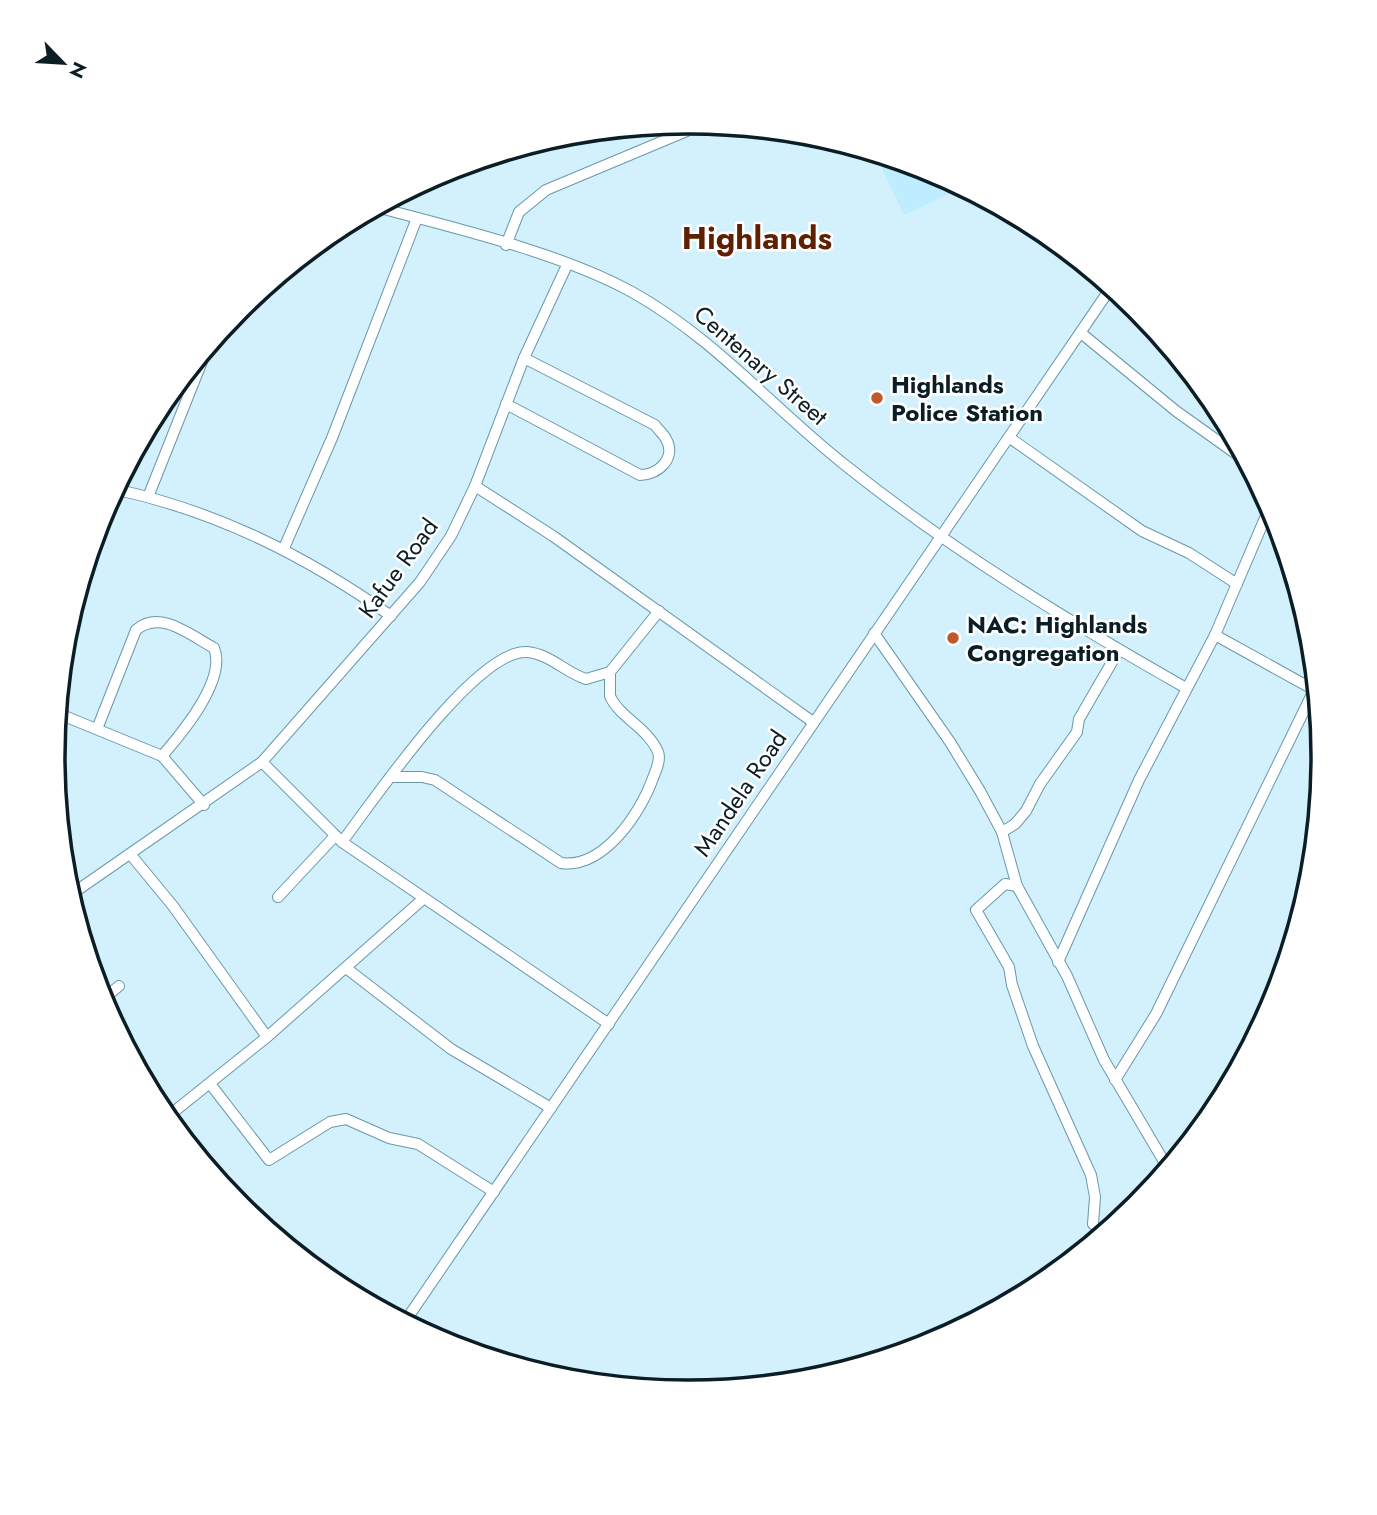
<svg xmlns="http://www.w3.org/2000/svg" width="1377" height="1515" viewBox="0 0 1377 1515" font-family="Jost,sans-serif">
<rect width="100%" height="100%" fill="#d3f1fc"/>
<!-- built -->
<path fill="#beedff" d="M874,152L932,170L964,187L904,215Z"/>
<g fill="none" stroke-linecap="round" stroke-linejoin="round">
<defs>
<g id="minor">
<path d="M376,207C455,228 561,253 632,292C713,337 773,408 845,465C951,550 1068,621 1186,688"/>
<path d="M506,245L519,212L546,190L706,123"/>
<path d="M1081,333L1176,411L1249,463"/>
<path d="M506,404L640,475C658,475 677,458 666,439C664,434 658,430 655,425L524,358"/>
<path d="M1010,438L1142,531L1189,553L1237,584"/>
<path d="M475,486L553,536L813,722"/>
<path d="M114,489C217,511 306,556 391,616"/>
<path d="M148,497L209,344"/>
<path d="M284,548L332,438L417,218"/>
<path d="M874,633L950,742L980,791L1002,832L1017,886L1067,976L1104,1060L1169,1170"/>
<path d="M1215,635L1318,692"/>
<path d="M57,713L162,756L204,805"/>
<path d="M97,729L136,630C160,609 190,635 214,648C227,680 182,733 162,756"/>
<path d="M262,762L342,842L609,1024"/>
<path d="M392,777H422L435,780L561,863C604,869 641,812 653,778C656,770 661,760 658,752C649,729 619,717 610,696V672L659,611"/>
<path d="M1002,832L1015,824L1026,811L1040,784L1077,732L1079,719L1119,650"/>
<path d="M342,842C373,801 476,649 527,652C550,654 566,673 586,679L610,672"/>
<path d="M131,855L173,906L267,1037"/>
<path d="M1017,886L1005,884L976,910L1009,967L1012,985L1033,1046L1091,1175L1095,1197L1093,1224"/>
<path d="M69,896L262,762L420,582L451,536L475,486L524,358L567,265"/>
<path d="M278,897L335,836"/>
<path d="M1058,962L1139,780L1215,635L1271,504"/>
<path d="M346,968L451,1049L551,1108"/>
<path d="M101,1001L119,986"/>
<path d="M1115,1080L1156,1014L1317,684"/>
<path d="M211,1085L269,1160L330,1122L346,1119L389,1138L418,1144L494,1192"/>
<path d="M166,1118L267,1037L423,899"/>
<path d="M344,1291L404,1323"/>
<path d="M404,1323L1112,286"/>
</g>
</defs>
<!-- minor casing -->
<use href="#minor" stroke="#6898aa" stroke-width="12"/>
<!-- minor -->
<use href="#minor" stroke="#fff" stroke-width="10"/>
</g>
<!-- markers -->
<g fill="#bf592b" stroke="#fff" stroke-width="2.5">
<circle cx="877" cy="398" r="7"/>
<circle cx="953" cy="638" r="7"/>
</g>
<g text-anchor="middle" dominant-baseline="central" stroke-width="5" stroke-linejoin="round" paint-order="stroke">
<!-- street labels -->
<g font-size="24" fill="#0b1e25" stroke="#fff">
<text transform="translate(761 365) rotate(41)">Centenary Street</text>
<text transform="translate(398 568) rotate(-54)">Kafue Road</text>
<text transform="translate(740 793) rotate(-56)">Mandela Road</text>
</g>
<!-- poi labels -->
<g font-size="24" font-weight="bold" fill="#0b1e25" stroke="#fff" text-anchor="start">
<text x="891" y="384">Highlands<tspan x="891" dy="28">Police Station</tspan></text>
<text x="967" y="624">NAC: Highlands<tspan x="967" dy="28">Congregation</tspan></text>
</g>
<!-- district labels -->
<g font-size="32" font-weight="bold" fill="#5e2000" stroke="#fff">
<text x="757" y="238">Highlands</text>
</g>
</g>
<!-- crop -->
<path d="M0 0H1377V1515H0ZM65 757a623 623 0 1 1 1246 0a623 623 0 1 1-1246 0Z" fill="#fff" fill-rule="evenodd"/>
<path fill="none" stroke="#0b1e25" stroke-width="3.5" d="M65 757a623 623 0 1 1 1246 0a623 623 0 1 1-1246 0Z"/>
<!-- north arrow -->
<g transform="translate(63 63) rotate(115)" stroke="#ffffff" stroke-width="5" paint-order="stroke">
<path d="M0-5L12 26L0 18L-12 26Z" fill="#0b1e25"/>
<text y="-10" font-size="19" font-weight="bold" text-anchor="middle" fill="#0b1e25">N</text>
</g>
</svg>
